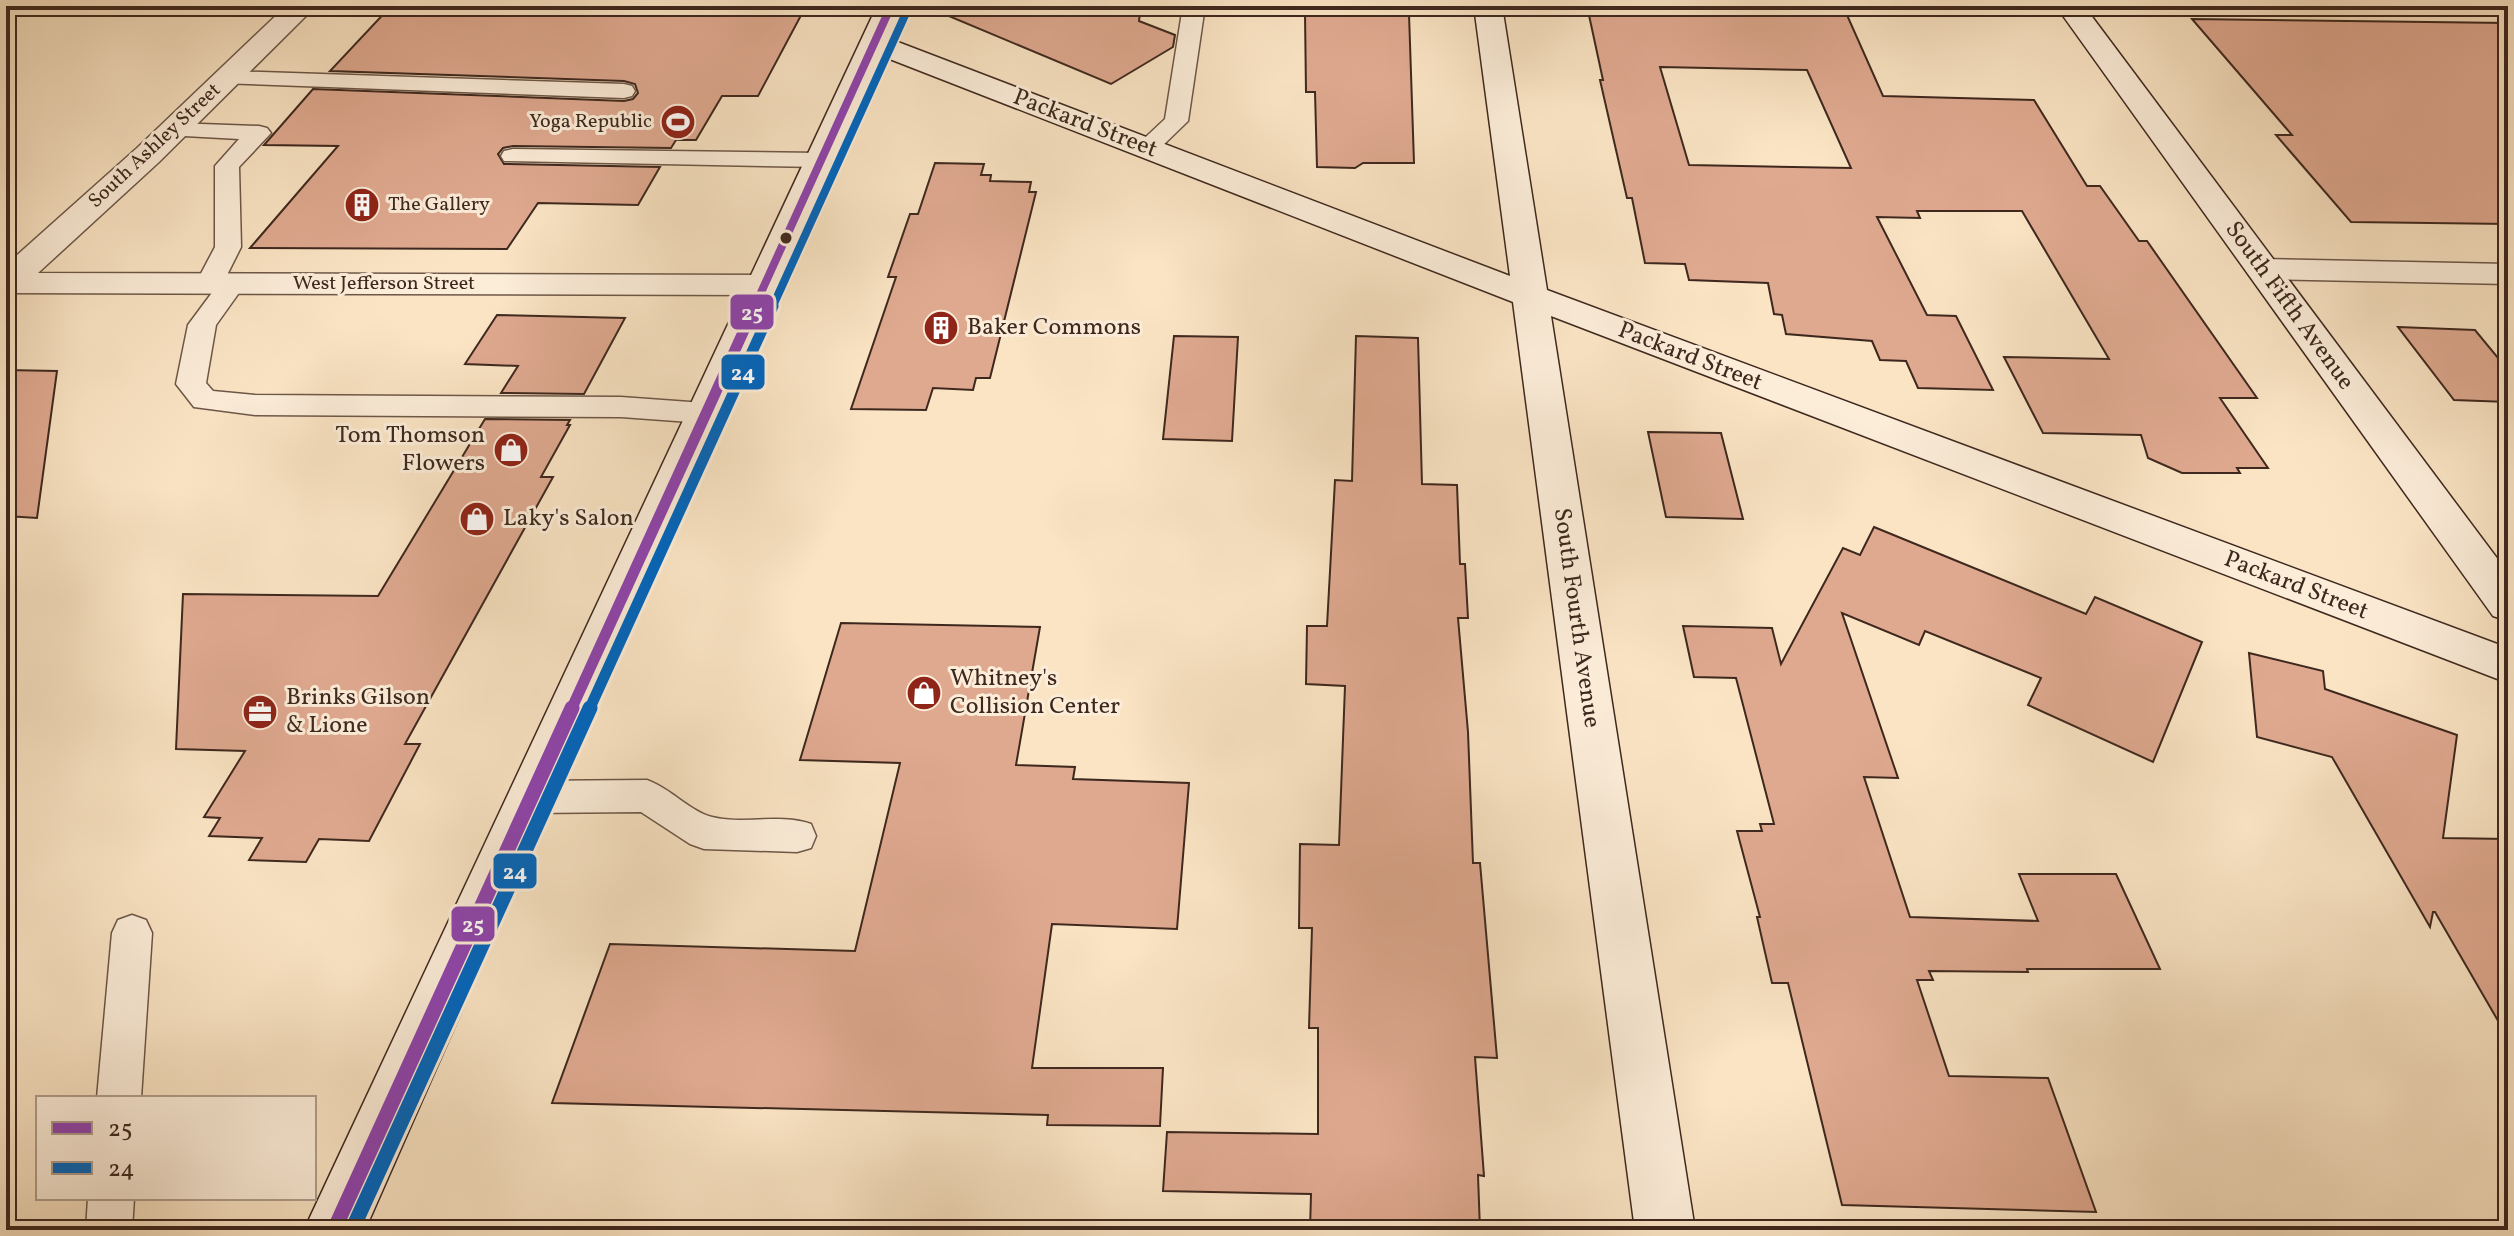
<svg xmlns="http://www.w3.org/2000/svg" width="2514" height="1236" viewBox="0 0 2514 1236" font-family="Vollkorn,serif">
<rect width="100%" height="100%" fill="#fae4c4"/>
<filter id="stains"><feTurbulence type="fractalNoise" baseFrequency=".0025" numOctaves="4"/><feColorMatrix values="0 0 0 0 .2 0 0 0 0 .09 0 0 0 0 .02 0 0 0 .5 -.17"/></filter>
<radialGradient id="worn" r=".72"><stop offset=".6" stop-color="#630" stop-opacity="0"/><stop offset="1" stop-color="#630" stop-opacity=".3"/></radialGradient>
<!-- green -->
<path fill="#b7c59a" stroke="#7a765c" stroke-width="2" d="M1880,6H2007L2012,13L1883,12Z"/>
<!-- building -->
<g fill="#dfa990" stroke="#3e281e" stroke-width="2" fill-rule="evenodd">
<path d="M391,6H806L758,96H722L696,140H676L671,148L513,146L503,148L498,154L504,164L660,167L638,205L538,203L507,249L250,248L338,146L264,145L313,89L624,101L633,99L638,93L635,84L624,81L330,71Z"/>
<path d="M925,6H1141L1139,21L1175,35L1173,47L1111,84Z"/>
<path d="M1587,6H1843L1883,96L2034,100L2087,186H2100L2139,241H2147L2257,398H2220L2268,468H2237L2240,473H2182L2148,458L2141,435L2043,433L2004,357L2109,359L2022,211H1917L1920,218L1877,217L1927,315L1956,316L1993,390L1918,388L1906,361L1880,360L1872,341L1786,334L1782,315L1774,314L1768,283L1689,280L1685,264L1645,263L1632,198H1627L1600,80H1603ZM1660,67L1807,70L1851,168L1689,165Z"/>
<path d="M1305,13L1409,14L1414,163H1363L1355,168L1317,167L1315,92H1306Z"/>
<path d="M2192,19L2508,23V224L2351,222L2276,135H2292Z"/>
<path d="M935,163L984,164L981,175H991L990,181L1031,182L1029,192H1036L990,378H976L973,390L933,388L926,410L851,409L896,277H888L910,214H918Z"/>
<path d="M497,315L625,318L584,394L501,393L518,366L465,364Z"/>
<path d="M2398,327L2475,330L2508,370V402L2454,400Z"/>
<path d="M1174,336L1238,337L1232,441L1163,439Z"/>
<path d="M1356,336L1418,338L1422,484L1457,485L1460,564H1465L1468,618H1458L1468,732L1473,863H1480L1497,1058L1475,1057L1484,1176L1478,1175L1480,1230H1310L1311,1194L1163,1191L1167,1132L1318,1134V1028H1309L1312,928H1299L1300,844L1339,845L1345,686L1306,684L1307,626H1327L1335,480L1352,481Z"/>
<path d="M6,370L57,371L37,518L6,516Z"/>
<path d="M485,419L570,420L567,425H570L541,477H553L405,744H420L369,841L319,839L306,862L249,860L262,838L209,836L220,818L204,817L245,751L176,749L183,594L378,596Z"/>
<path d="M1648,432L1721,433L1743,519L1666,517Z"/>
<path d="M1874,527L2086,614L2095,597L2202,642L2153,762L2028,705L2041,678L1925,631L1919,645L1842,613L1898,778L1864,777L1910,917L2038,921L2019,874H2116L2160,969H2027L2028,972L1929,971L1933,980H1917L1949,1076L2048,1078L2096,1212L1842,1205L1788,983H1772L1757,917H1760L1737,831H1762L1760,824H1774L1736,678L1694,677L1683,626L1772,628L1781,664L1843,548L1860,555Z"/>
<path d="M841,623L1040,627L1016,765L1075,767L1073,779L1189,783L1177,929L1052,924L1032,1068H1163L1160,1126L1047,1125L1048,1115L552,1103L610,944L855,951L900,763L800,760Z"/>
<path d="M2249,653L2323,671L2325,689L2457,735L2443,838L2508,839V1038L2435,912H2433L2430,927L2332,757L2257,737Z"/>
</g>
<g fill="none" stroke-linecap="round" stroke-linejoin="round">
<defs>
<g id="lane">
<path d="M1183,6H1205L1188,121L1155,153H1137L1134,148L1165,119Z"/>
<path d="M228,71L624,84L632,86L635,91L632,96L624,98L220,83L217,78L220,73Z"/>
<path d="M174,123L259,126L267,128L271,133L239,167L241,247L226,277H243L246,283L216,325L206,383L213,391L255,395L621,397L704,403L714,406L719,413L714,420L704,423L621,417L255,415L194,407L176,384L188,325L214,290L199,289L196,283L215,247V166L239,139L166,135L162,130L166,125Z"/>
<path d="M513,149L820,153L829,155L832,160L829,165L820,167L504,161L501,156L504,151Z"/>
<path d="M647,780C670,788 691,812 712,817C744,825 779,813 811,824L816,836L811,848L797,852L704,849L690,844L641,812L529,813L516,808L510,797L516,786L529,781Z"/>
<path d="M132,915L146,920L152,933L141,1098H97L112,933L118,920Z"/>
<path d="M88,1198H134L132,1230H86Z"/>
</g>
<g id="street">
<path d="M286,6H316L159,162L38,273L763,275L775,278L780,285L775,292L763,295L6,293V265L137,148Z"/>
<path d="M2262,259L2508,264V284L2262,279L2250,276L2245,269L2250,262Z"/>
</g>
<g id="secondary">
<path d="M877,6H905L890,39L1510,276L1474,6H1502L1547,290L2508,648V683L1551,316L1695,1230H1635L1513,302L882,56L365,1230H304Z"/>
<path d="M2056,6H2084L2508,573V621L2493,616Z"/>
</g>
</defs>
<!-- lane casing -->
<use href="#lane" stroke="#6d5748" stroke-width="3"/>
<!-- street casing -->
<use href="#street" stroke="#6d5748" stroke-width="3"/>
<!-- secondary casing -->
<use href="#secondary" stroke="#3e281e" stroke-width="3"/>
<!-- lane -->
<use href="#lane" fill="#fcedd9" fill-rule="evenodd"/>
<!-- street -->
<use href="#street" fill="#fcedd9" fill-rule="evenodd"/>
<!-- secondary -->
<use href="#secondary" fill="#fcedd9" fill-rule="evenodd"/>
<defs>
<path id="bus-1-far2" d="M754,308L891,6"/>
<path id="bus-1-far1" d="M571,710L755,306"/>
<path id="bus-1" d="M334,1230L572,708"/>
<path id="bus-2-far2" d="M772,308L906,13"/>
<path id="bus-2-far1" d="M589,710L773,306"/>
<path id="bus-2" d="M352,1230L590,708"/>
</defs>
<!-- bus-1-far2 casing -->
<use href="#bus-1-far2" stroke="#fcedd9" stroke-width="12"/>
<!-- bus-1-far1 casing -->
<use href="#bus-1-far1" stroke="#fcedd9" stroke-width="17"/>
<!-- bus-1 casing -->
<use href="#bus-1" stroke="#fcedd9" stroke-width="21"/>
<!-- bus-2-far2 casing -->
<use href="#bus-2-far2" stroke="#fcedd9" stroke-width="12"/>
<!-- bus-2-far1 casing -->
<use href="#bus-2-far1" stroke="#fcedd9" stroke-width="17"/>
<!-- bus-2 casing -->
<use href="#bus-2" stroke="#fcedd9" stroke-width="21"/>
<!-- bus-1-far2 -->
<use href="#bus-1-far2" stroke="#8e44ad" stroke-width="8"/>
<!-- bus-1-far1 -->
<use href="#bus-1-far1" stroke="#8e44ad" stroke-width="11"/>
<!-- bus-1 -->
<use href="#bus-1" stroke="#8e44ad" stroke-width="15"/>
<!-- bus-2-far2 -->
<use href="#bus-2-far2" stroke="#0065bd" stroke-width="8"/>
<!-- bus-2-far1 -->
<use href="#bus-2-far1" stroke="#0065bd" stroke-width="11"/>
<!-- bus-2 -->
<use href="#bus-2" stroke="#0065bd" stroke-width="15"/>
</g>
<!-- icons -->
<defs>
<symbol id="stadium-disc" viewBox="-11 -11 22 22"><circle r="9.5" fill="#8f2418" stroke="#fcedd9"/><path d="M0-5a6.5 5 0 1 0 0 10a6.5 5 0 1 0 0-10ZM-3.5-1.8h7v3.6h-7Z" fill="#fff"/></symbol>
<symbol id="building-disc" viewBox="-11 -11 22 22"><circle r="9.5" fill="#8f2418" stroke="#fcedd9"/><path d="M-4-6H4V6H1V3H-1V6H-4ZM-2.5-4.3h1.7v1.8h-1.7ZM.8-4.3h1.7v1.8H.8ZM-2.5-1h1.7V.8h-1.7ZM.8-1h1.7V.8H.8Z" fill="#fff"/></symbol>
<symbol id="shop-disc" viewBox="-11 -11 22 22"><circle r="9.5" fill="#8f2418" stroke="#fcedd9"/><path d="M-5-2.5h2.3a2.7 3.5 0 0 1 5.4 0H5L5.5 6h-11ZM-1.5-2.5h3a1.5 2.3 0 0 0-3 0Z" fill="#fff"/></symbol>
<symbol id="office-disc" viewBox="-11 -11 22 22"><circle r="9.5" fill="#8f2418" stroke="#fcedd9"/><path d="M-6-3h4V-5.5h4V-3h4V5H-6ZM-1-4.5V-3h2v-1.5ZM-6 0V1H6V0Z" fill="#fff"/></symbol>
</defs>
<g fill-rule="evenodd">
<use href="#stadium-disc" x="658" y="102" width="40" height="40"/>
<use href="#building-disc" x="342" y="185" width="40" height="40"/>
<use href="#building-disc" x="921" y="308" width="40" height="40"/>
<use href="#shop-disc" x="491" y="430" width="40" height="40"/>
<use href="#shop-disc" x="457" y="499" width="40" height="40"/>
<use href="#shop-disc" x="904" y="673" width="40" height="40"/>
<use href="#office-disc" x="240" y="692" width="40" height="40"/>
</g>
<!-- markers -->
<circle fill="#3e281e" stroke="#fcedd9" stroke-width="3" cx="786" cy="238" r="7"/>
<g text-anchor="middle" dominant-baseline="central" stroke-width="6" stroke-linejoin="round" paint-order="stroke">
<!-- far-poi labels -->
<g font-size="20" fill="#3e281e" stroke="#fcedd9" text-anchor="end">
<text x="652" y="122">Yoga Republic</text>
<text x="388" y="205" text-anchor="start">The Gallery</text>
</g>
<!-- far-street labels -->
<g font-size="20" fill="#3e281e" stroke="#fcedd9">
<text transform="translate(155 146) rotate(-43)">South Ashley Street</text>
<text x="384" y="284">West Jefferson Street</text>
</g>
<!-- street labels -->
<g font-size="24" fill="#3e281e" stroke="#fcedd9">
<text transform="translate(1085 124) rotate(21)">Packard Street</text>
<text transform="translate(2289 306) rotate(54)">South Fifth Avenue</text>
<text transform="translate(1690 357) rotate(21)">Packard Street</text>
<text transform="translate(2296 586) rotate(21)">Packard Street</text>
<text transform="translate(1576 618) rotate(82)">South Fourth Avenue</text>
</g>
<!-- poi labels -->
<g font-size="24" fill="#3e281e" stroke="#fcedd9" text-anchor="start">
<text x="967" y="328">Baker Commons</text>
<text x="485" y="436" text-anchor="end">Tom Thomson<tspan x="485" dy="28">Flowers</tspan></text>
<text x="503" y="519">Laky's Salon</text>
<text x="950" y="679">Whitney's<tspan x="950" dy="28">Collision Center</tspan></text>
<text x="286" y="698">Brinks Gilson<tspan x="286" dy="28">&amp; Lione</tspan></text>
</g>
</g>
<g stroke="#fcedd9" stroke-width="3">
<rect x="729" y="293" width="46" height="38" rx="8" fill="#8e44ad"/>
<rect x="720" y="353" width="46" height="38" rx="8" fill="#0065bd"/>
<rect x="492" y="852" width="46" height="38" rx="8" fill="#0065bd"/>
<rect x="450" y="905" width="46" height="38" rx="8" fill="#8e44ad"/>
</g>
<g font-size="22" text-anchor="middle" font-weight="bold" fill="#fff">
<text x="752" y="320">25</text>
<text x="743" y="380">24</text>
<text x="515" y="879">24</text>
<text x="473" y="932">25</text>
</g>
<!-- margin -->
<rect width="2514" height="1236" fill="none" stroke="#fae4c4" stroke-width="32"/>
<rect x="8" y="8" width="2498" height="1220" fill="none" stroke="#3e281e" stroke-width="4"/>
<rect x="16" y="16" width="2482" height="1204" fill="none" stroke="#3e281e" stroke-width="2"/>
<!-- legend -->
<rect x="36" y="1096" width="280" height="104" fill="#fcedd9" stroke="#b09e8e" stroke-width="2"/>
<rect x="52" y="1122" width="40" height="12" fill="#8e44ad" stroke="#b09e8e" stroke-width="2"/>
<text x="108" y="1136" font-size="24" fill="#3e281e">25</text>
<rect x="52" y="1162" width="40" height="12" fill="#0065bd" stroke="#b09e8e" stroke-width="2"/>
<text x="108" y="1176" font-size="24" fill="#3e281e">24</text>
<rect width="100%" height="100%" filter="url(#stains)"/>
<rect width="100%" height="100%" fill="url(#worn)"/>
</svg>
